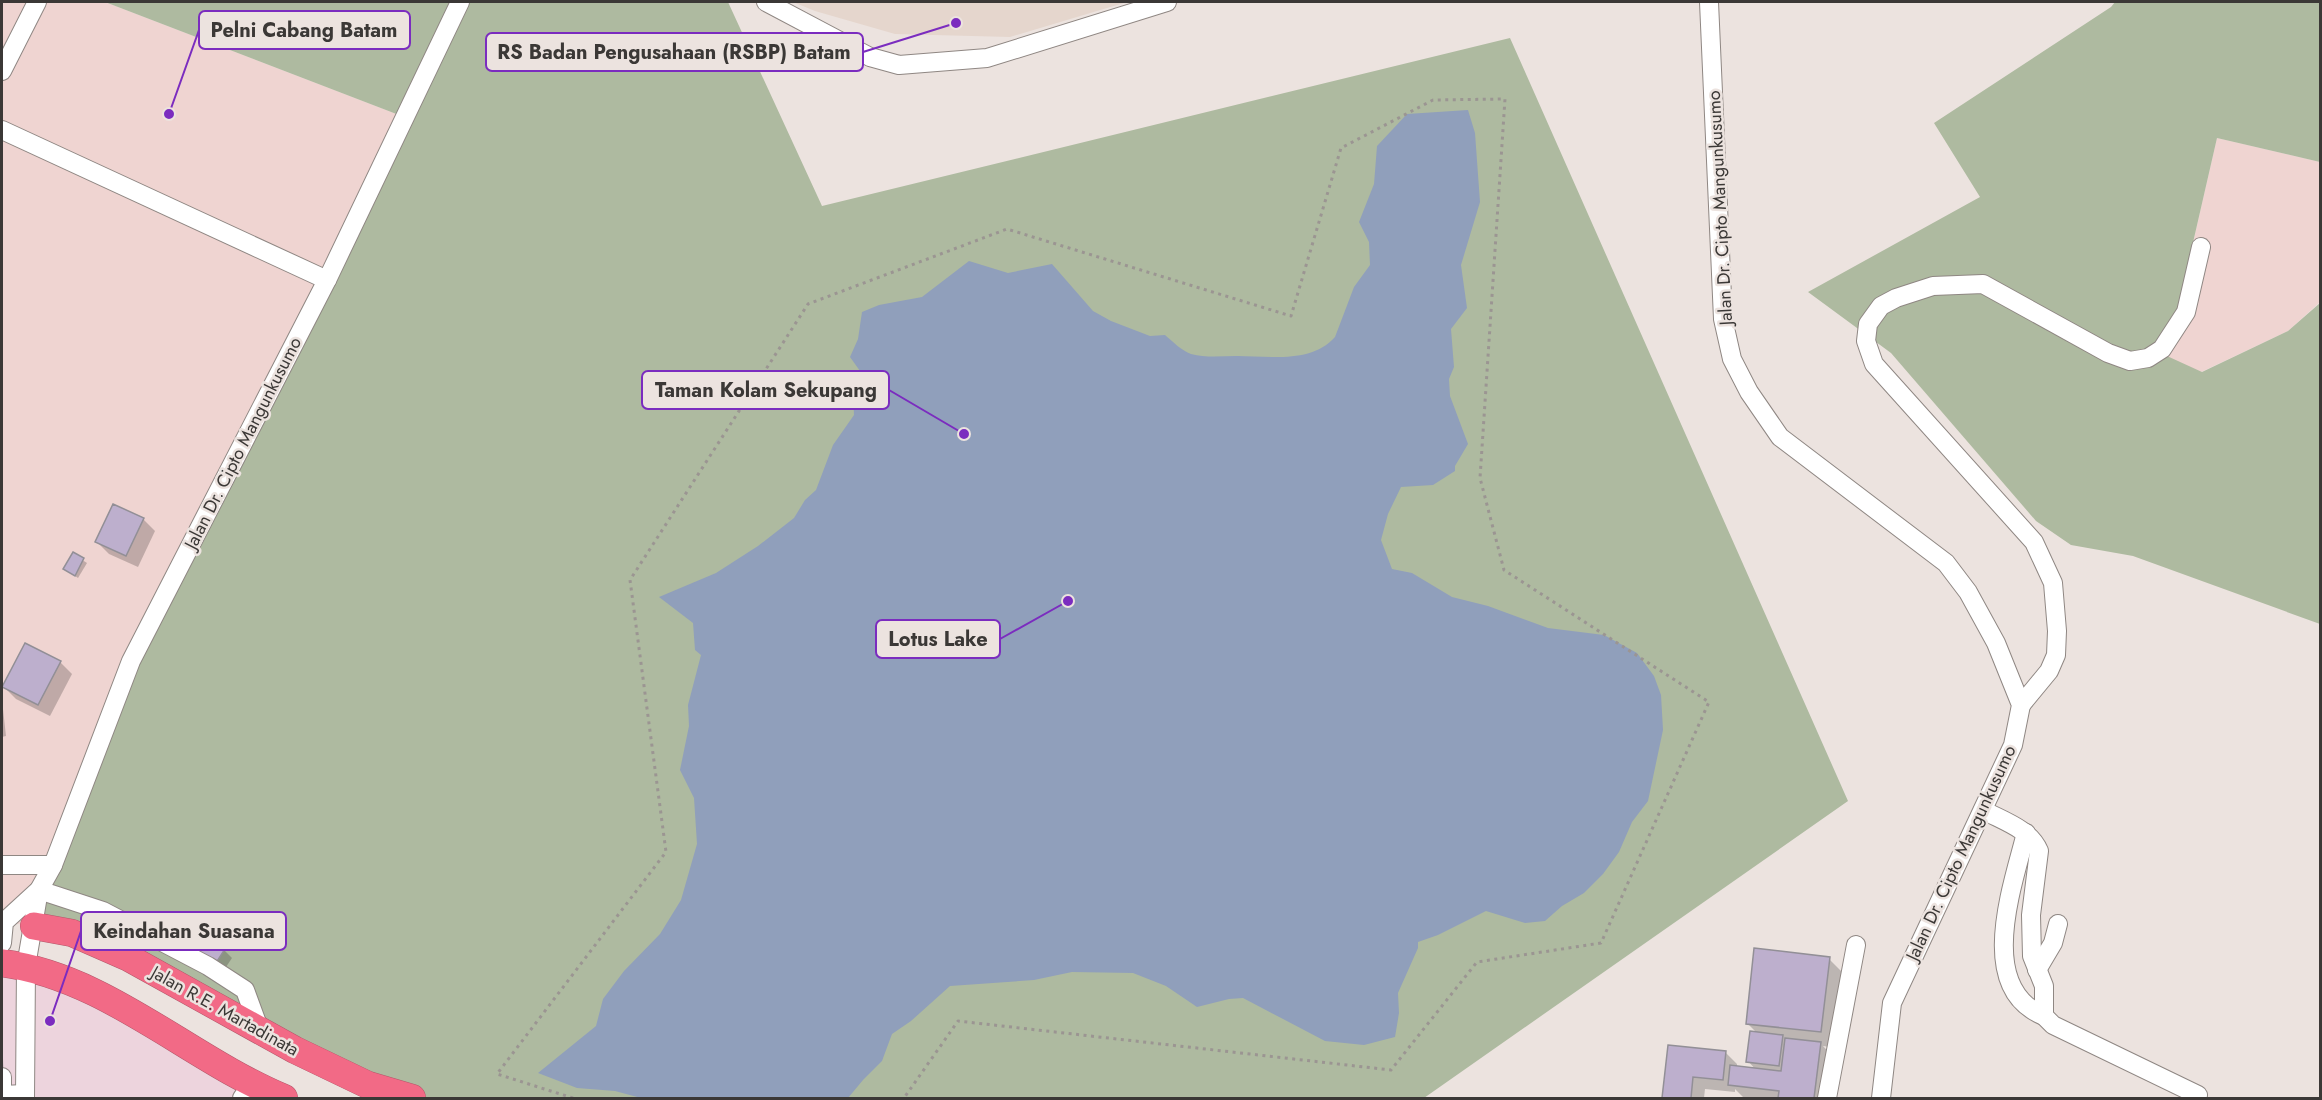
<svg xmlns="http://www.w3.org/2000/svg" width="2322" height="1100" viewBox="0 0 2322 1100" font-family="Jost,sans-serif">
<rect width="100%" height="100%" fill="#ece3df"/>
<!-- commercial -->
<g fill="#efd4d1">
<path d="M2,2H105L399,115L34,926L2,922Z"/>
<path d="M2217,138L2320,162V302L2288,331L2201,372L2167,357Z"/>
</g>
<!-- industrial -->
<path fill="#edd4dd" d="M2,971L54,987L124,1019L247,1098H2Z"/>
<!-- built -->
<path fill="#e5d6cd" d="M793,2H1127L1010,37L895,34L815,11Z"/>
<!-- green -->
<g fill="#aebaa0">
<path d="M105,2H728L822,206L1510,38L1848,801L1424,1098H412L34,926L131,661L399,115Z"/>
<path d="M2115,2H2320V162L2217,138L2167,356L2202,372L2288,331L2320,303V624L2133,556L2071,545L2036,521L1891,353L1808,292L1980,197L1934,123L2111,7Z"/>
</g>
<!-- water -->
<path fill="#909fbb" d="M1468,110L1475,133L1480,202L1461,265L1467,308L1451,329L1454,367L1449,379L1450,396L1468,444L1455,466V471L1433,485L1401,487L1388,514L1381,540L1392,569L1412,573L1452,597L1488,606L1548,628L1604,635L1637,653L1654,676L1661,695L1663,730L1648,801L1632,822L1619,852L1603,874L1584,893L1562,906L1545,921L1525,923L1486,911L1438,935L1418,942V948L1398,993L1399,1013L1395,1037L1364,1045L1325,1041L1243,998L1229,999L1197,1007L1166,986L1133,973L1072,972L1034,980L950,986L911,1021L892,1034L882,1061L863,1080L848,1098H641L615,1091L577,1088L538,1073L596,1026L603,999L624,971L660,934L681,900L697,844L694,798L680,770L689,726L688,705L701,655L695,650L693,623L659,597L716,573L758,546L794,518L805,500L816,490L833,445L854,415L853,394L860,371L850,357L858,339L862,312L879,305L922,297L969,261L1008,273L1052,264L1093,311L1111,321L1150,336L1165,335C1172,341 1182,351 1191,354C1206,358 1222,356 1237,356C1269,356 1311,364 1335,337L1354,287L1370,265L1369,242L1359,222L1374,184L1377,146L1407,114Z"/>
<!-- shadow -->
<g fill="#0003">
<path d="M143,519L155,531L138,567L109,554L97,542Z"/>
<path d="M73,554L87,563L78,578L65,569Z"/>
<path d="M60,662L72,674L50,716L16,699L4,687Z"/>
<path d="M2,700L6,736L2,737V747Z"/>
<path d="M187,943L224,950L232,958L224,970L194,951Z"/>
<path d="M1829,959L1845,975L1836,1048L1823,1046L1836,1060L1831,1098H1744L1735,1089V1092L1705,1089L1704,1098H1664L1669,1046L1725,1052L1737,1064V1068L1756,1070L1748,1061L1757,1033L1747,1023Z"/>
<path d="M2,1038V1039L5,1098H2Z"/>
</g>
<!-- building -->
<g fill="#bdafcd" stroke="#928f96" stroke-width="1.5">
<path d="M113,504L144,518L126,556L95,542Z"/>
<path d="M73,552L84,558L75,576L63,569Z"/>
<path d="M25,643L61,661L38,705L2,687Z"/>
<path d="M194,928L225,949L216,963L185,943Z"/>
<path d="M1754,948L1830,957L1821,1032L1746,1024Z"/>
<path d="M1750,1031L1783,1035L1779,1066L1746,1062Z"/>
<path d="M1785,1038L1821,1042L1814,1098H1778L1779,1091L1728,1085L1730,1065L1781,1071Z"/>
<path d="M1668,1045L1726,1051L1723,1080L1693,1077L1691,1098H1662Z"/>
</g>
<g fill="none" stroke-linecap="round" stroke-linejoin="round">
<defs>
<g id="minor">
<path d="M766,2L870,57L899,65L987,58L1167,2"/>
<path d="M1709,2L1723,319L1732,359L1749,392L1780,437L1946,563L1968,592L1996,643L2021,705L2013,745L1892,1003L1881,1098"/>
<path d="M2,71L37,2"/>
<path d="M2,130L327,280"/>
<path d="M2021,705L2049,671L2056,655L2057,631L2053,583L2034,542L1874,364L1866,341L1868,324L1881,306L1896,298L1933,286L1983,284L2108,353L2130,361L2148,358L2162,349L2186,312L2201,247"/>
<path d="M1983,810C2003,821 2030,829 2039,851L2031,915L2032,956L2044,986V1016L2053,1025L2198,1095"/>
<path d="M2026,833C2013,885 1975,988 2044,1016"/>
<path d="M2,865H53"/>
<path d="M39,890L103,911L208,966L245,990L260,1031"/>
<path d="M2,943L4,922L39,890L53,865L131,661L327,280L460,2"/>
<path d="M2037,970L2053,943L2058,924"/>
<path d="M2,1077V1098"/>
<path d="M2,1095L25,1094"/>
<path d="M25,1098L26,966L39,890"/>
<path d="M242,1098L251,1085"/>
<path d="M1827,1098L1856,945"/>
</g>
<g id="highway">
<path d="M34,926L72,933L129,958L295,1050L368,1085L412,1098"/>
<path d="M2,963C107,977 188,1058 284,1098"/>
</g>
</defs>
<!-- minor casing -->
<use href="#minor" stroke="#8f8783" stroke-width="20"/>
<!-- highway casing -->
<use href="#highway" stroke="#b2586a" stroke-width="28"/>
<!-- path -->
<path stroke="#9b9592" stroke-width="3" stroke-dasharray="3 4.5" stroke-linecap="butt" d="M573,1098L497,1074L666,852L630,580L808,304L1007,229L1291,316L1341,148L1433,100L1505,99L1480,478L1504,570L1709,702L1601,943L1477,962L1391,1070L958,1021L904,1098"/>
<!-- minor -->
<use href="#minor" stroke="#fff" stroke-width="18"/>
<!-- highway -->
<use href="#highway" stroke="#f26a86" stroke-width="27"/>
</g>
<g text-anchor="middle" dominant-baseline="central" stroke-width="5" stroke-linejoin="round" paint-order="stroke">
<!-- street labels -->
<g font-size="18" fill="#3b3836" stroke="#ece3df">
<text transform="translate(1720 208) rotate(-93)">Jalan Dr. Cipto Mangunkusumo</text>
<text transform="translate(243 443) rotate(-63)">Jalan Dr. Cipto Mangunkusumo</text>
<text transform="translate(1961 853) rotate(-65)">Jalan Dr. Cipto Mangunkusumo</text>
<text transform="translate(225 1011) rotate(29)">Jalan R.E. Martadinata</text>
</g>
</g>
<!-- callouts -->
<path fill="none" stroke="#7b2cbf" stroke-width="2" d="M169 114L199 30M956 23L863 52M964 434L889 390M1068 601L1000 639M50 1021L81 931"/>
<g fill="#7b2cbf" stroke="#ece3df" stroke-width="2">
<circle cx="169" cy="114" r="6"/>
<circle cx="956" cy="23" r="6"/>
<circle cx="964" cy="434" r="6"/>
<circle cx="1068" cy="601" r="6"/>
<circle cx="50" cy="1021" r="6"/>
</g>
<g fill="#ece3df" stroke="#7b2cbf" stroke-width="2">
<rect x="199" y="11" width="211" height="38" rx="6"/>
<rect x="486" y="33" width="377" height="38" rx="6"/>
<rect x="642" y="371" width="247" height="38" rx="6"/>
<rect x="876" y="620" width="124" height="38" rx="6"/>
<rect x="81" y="912" width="205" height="38" rx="6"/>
</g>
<g font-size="20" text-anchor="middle" font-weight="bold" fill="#3b3836">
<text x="304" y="37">Pelni Cabang Batam</text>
<text x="674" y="59">RS Badan Pengusahaan (RSBP) Batam</text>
<text x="766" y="397">Taman Kolam Sekupang</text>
<text x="938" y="646">Lotus Lake</text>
<text x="184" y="938">Keindahan Suasana</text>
</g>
<!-- border -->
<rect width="2322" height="1100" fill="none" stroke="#3b3836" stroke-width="6"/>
</svg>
